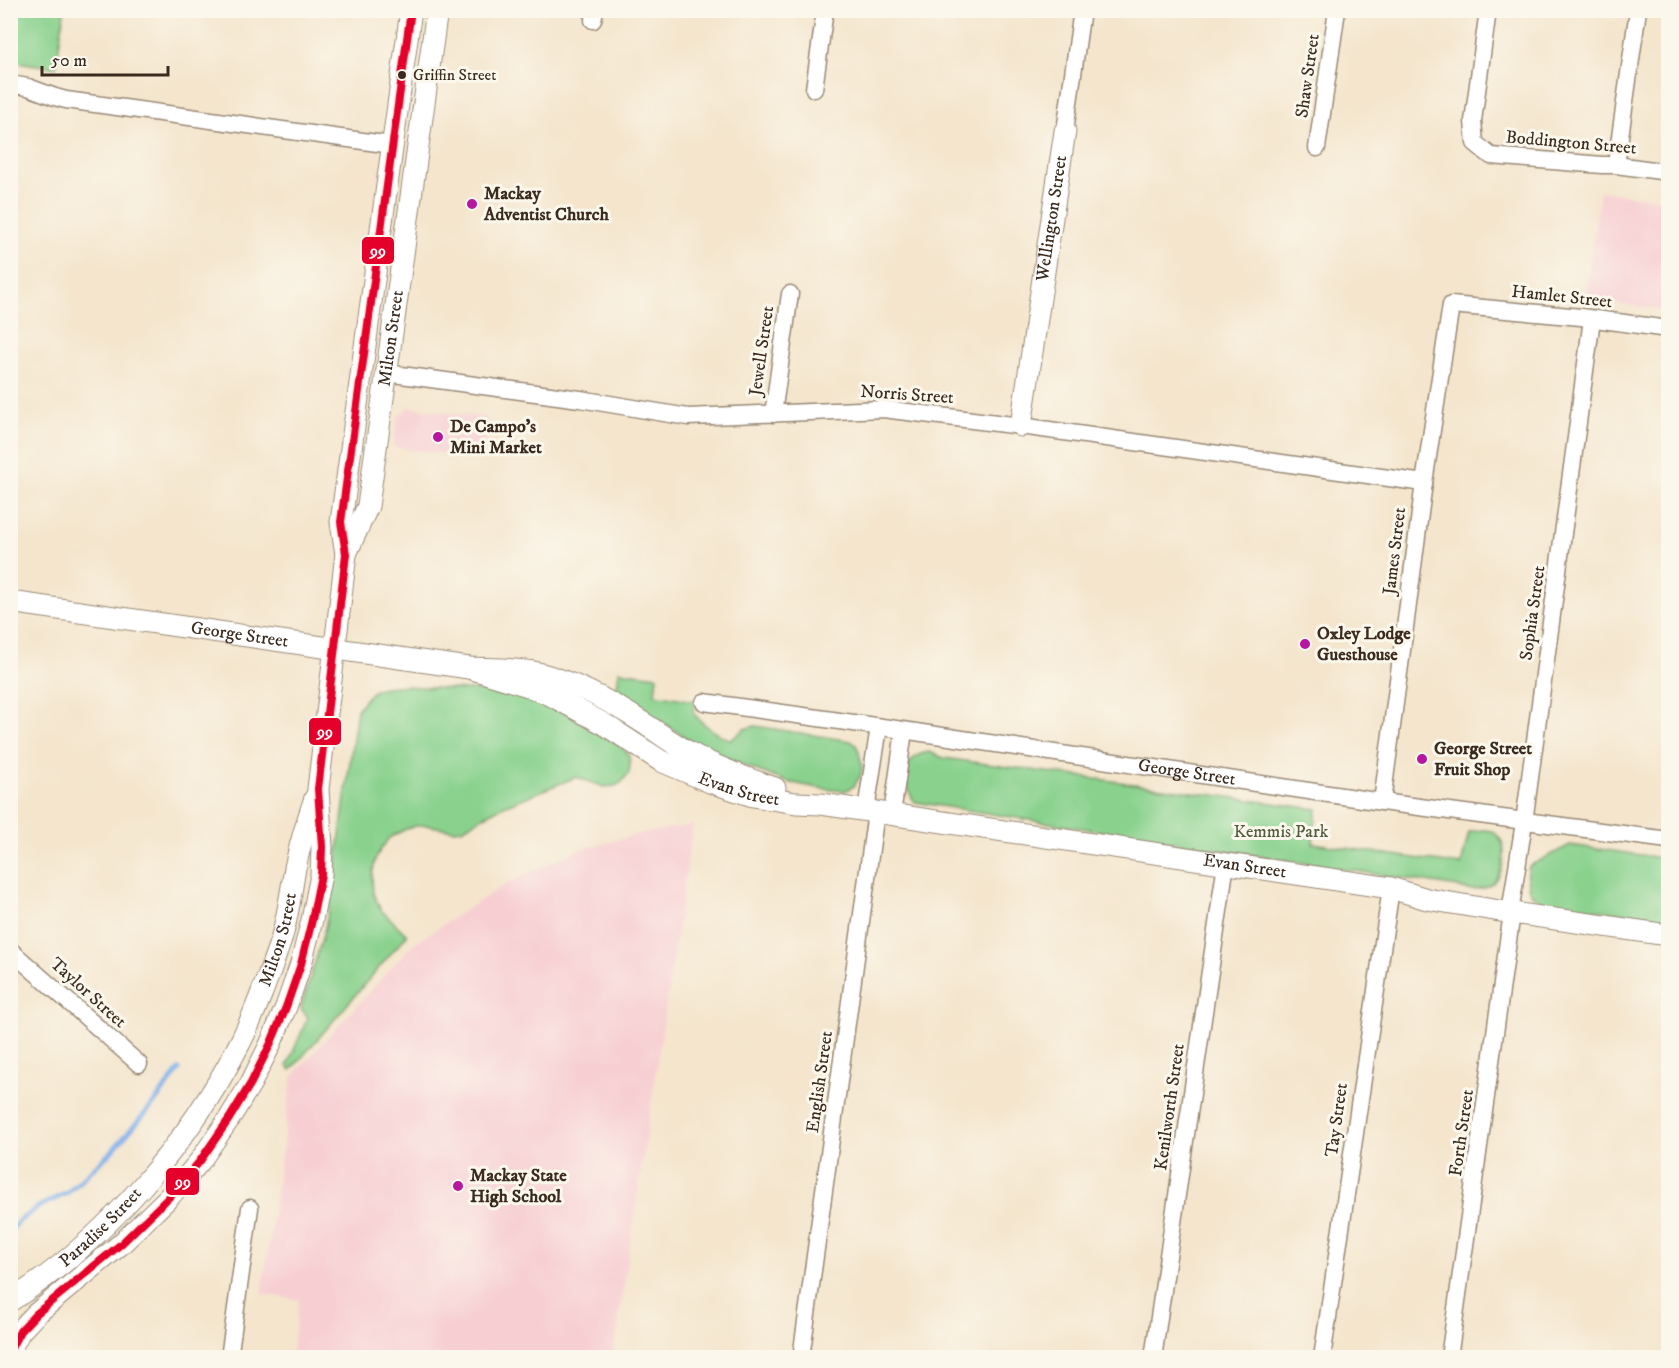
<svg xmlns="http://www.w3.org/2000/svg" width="1679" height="1368" viewBox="0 0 1679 1368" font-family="'IM FELL DW Pica',serif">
<rect width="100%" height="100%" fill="#fbf7ec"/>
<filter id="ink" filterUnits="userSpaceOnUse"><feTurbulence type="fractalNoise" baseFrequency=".0167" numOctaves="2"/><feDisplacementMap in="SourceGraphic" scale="12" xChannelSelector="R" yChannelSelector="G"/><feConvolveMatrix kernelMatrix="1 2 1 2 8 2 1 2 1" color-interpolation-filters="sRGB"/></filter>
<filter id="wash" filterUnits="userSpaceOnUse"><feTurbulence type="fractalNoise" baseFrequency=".008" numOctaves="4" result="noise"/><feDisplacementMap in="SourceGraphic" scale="24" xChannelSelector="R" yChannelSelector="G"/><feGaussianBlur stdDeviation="1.35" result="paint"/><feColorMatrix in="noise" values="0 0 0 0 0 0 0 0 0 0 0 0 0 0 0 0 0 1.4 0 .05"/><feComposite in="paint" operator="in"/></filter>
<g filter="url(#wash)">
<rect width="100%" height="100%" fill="#f4e5cc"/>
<!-- built -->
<g fill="#f7cfd3">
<path d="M1600,191L1668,200V311L1585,299Z"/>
<path d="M409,407L487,418L481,459L393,447L398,416Z"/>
<path d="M693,825L613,1357H291L299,1300L262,1294L292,1077L413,944L504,885L579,850L643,833Z"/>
</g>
<!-- green -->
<g fill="#89d18d" stroke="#627e56" stroke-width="1.5">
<path d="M11,10H63L64,12L56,68L11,61Z"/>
<path d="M619,671L657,676L655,694L695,701L694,714C704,726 716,734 731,740L744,729L755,726L851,741L856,745L858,749L862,765L861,775L854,786L849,789L844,791L824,789L787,782L706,751L641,708L616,694Z"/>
<path d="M404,686L514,693L543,703L564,712L619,745L629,755L630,767L629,773L621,783L615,786L604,787L576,777L499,808L462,829L454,830L425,825L415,826L404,830L389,838L381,849L375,860L372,876L373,893L381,910L407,935L291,1070L287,1066L308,1017L301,1009L325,928L332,894L357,710C374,686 375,687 404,686Z"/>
<path d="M929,752L944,758L1317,809L1313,843L1461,865L1469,832L1483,830L1493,831C1496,834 1500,838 1502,842C1506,852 1503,870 1497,879C1489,890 1469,893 1458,887L915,802C906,791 902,768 915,757C919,754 924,753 929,752Z"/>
<path d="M1570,845L1668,859V920L1544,902C1526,896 1526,882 1529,866Z"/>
</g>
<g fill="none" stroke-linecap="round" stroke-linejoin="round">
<!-- stream -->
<path stroke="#7bade7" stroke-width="5" d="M10,1231L20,1220L40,1206L67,1193L111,1152L151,1107L179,1070"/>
</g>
</g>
<g filter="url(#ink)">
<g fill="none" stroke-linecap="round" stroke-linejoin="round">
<defs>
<g id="minor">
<path d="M1488,10L1473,121L1475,143L1491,156L1602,165H1616L1668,172"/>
<path d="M593,20L595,10"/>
<path d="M10,84L28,87L55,97L66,100L392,145"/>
<path d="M814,89L825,10"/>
<path d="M1065,131L1082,10"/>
<path d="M1317,148L1337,10"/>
<path d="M1616,165L1638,10"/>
<path d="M386,373L580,399L688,417L883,409L1021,426L1424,483"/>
<path d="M773,414L790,294"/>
<path id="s1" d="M704,702L889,728L1382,802L1668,840"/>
<path d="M1382,802L1424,483L1451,305L1581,317L1668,329"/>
<path d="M866,810L879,727"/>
<path d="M892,814L904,731"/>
<path d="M1510,913L1524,822L1592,319"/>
<path d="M10,950L139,1064"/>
<path d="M229,1358L250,1208"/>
<path d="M801,1358L876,812"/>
<path d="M1153,1358L1226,863"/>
<path d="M1322,1358L1391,888"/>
<path d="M1449,1358L1512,913"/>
</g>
<g id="tertiary">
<path id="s2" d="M1021,426L1065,131"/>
<path id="s3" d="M346,554L368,506L437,10"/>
<path id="s4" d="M10,602L469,668C492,669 516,668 538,673C575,682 613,703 645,724C659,733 672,743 687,751C715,767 745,778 775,788"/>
<path id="s5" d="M469,668L528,686L552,696L604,724L661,761L710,782L753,796L796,803L821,804L1391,888L1427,899L1512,913L1668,935"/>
<path id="s6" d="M10,1301C106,1241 190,1141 241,1041C257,1009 269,974 281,940C288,916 291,892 295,868C300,844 307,821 315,798"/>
<path d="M10,1350L20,1331L36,1314L121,1244L169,1197L184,1180L200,1161L229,1119L251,1083L270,1045L286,1007L301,964L312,920L321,875L322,847L318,789L346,554L341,522L411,10"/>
</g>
</defs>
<!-- minor casing -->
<use href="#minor" stroke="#988875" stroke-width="19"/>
<!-- tertiary casing -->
<use href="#tertiary" stroke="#988875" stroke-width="23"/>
<!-- minor -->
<use href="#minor" stroke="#fff" stroke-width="16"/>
<!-- tertiary -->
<use href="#tertiary" stroke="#fff" stroke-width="21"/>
<defs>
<path id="bus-1" d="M10,1350L20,1331L36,1314L121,1244L169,1197L184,1180L200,1161L229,1119L251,1083L270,1045L286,1007L301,964L312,920L321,875L322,847L318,789L346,554L341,522L411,10"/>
</defs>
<!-- bus-1 casing -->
<use href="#bus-1" stroke="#fbf7ec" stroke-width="12"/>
<!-- bus-1 -->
<use href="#bus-1" stroke="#e4002b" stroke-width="8"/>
</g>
</g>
<!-- markers -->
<circle fill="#3b2a1e" stroke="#fbf7ec" stroke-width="2" cx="402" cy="75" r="5"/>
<g fill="#b5179e" stroke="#fbf7ec" stroke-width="2">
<circle cx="472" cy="204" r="6"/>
<circle cx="438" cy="437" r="6"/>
<circle cx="1305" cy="644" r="6"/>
<circle cx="1422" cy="759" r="6"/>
<circle cx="458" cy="1186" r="6"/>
</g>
<g text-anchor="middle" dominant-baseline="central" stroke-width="6" stroke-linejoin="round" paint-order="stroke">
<!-- bus labels -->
<g font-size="16" fill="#3b2a1e" stroke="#fbf7ec" text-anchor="start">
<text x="413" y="75">Griffin Street</text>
</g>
<!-- street labels -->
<g font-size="18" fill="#3b2a1e" stroke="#fbf7ec">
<text transform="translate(1308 76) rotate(-82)">Shaw Street</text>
<text transform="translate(1571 143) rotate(5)">Boddington Street</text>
<text stroke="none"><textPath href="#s2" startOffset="210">Wellington Street</textPath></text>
<text transform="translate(1562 297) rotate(6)">Hamlet Street</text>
<text stroke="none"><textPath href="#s3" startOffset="222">Milton Street</textPath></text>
<text transform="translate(762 351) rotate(-82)">Jewell Street</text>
<text transform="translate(907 395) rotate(4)">Norris Street</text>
<text transform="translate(1395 551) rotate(-83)">James Street</text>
<text transform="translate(1533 613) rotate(-82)">Sophia Street</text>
<text stroke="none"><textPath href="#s4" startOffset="232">George Street</textPath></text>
<text stroke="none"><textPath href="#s1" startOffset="488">George Street</textPath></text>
<text stroke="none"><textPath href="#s5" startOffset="298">Evan Street</textPath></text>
<text stroke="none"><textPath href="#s5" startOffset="810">Evan Street</textPath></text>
<text stroke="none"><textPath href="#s6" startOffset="460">Milton Street</textPath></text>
<text transform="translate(88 993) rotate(42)">Taylor Street</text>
<text transform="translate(820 1082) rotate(-82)">English Street</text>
<text transform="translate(1170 1107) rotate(-82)">Kenilworth Street</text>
<text transform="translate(1337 1120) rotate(-82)">Tay Street</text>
<text transform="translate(1462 1133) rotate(-82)">Forth Street</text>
<text stroke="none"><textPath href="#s6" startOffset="117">Paradise Street</textPath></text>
</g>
<!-- poi labels -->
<g font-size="18" font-weight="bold" fill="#3b2a1e" stroke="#fbf7ec" text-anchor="start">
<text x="484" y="194">Mackay<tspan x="484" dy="21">Adventist Church</tspan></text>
<text x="450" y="427">De Campo's<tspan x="450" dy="21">Mini Market</tspan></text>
<text x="1317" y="634">Oxley Lodge<tspan x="1317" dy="21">Guesthouse</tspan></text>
<text x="1434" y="749">George Street<tspan x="1434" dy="21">Fruit Shop</tspan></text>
<text x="470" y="1176">Mackay State<tspan x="470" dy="21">High School</tspan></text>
</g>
<!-- park labels -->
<g font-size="18" fill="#525c3f" stroke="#fbf7ec">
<text x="1281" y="832">Kemmis Park</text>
</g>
</g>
<g stroke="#fbf7ec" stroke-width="2">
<rect x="361" y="236" width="34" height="29" rx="6" fill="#e4002b"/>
<rect x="308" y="717" width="34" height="29" rx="6" fill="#e4002b"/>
<rect x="165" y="1167" width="35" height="29" rx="6" fill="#e4002b"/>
</g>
<g font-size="16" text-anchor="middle" font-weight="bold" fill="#fff">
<text x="378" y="256">99</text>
<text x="325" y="737">99</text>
<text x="183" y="1187">99</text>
</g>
<!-- margin -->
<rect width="1679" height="1368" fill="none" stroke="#fbf7ec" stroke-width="36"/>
<!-- scale -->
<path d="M42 66v9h126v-9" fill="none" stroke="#3b2a1e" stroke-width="3"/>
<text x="51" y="66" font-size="18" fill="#3b2a1e" stroke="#fbf7ec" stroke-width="4.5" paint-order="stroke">50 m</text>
</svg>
